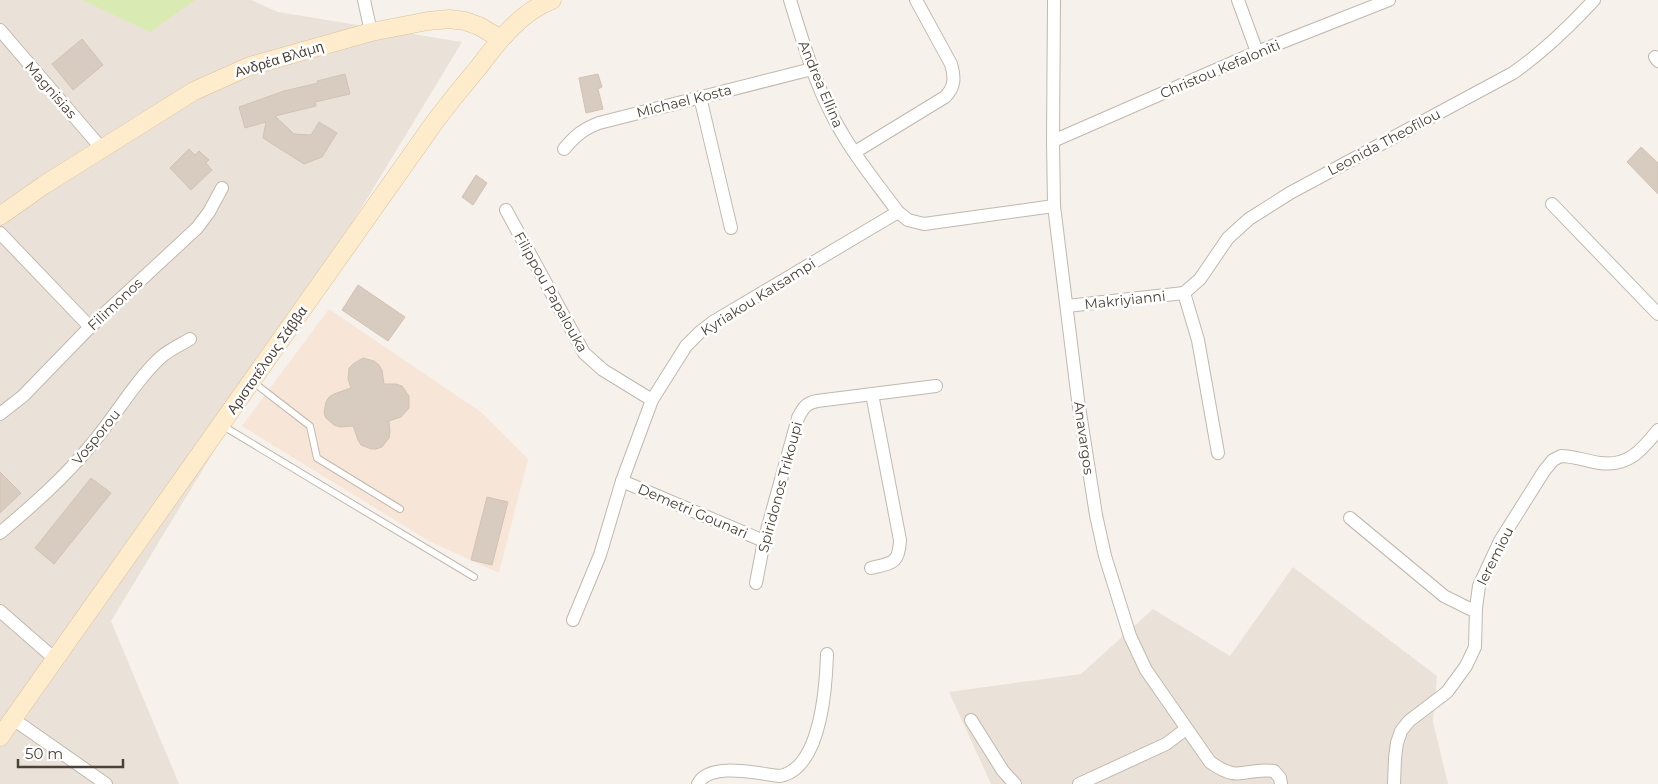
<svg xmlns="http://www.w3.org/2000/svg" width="1658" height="784" viewBox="0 0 1658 784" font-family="Montserrat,sans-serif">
<rect width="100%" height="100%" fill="#f6f1eb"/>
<!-- residential -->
<g fill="#eae2d9">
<path d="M0,0H251L278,12L462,42L111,621L179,784H0Z"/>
<path d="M1293,567L1437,676L1433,722L1448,784H991L949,692L1081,674L1153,609L1230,656Z"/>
</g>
<!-- commercial -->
<path fill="#f7e5d7" d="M329,309L482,413L528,459L499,573L429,541L242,426Z"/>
<!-- green -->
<path fill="#d9ebb3" d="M82,0H195L150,32Z"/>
<!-- building -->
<g fill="#d8ccc0" stroke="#d3c2b3">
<path d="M82,39L103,65L73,90L52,64Z"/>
<path d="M345,74L350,94L315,102L316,106L275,116L294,134L311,135L319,122L337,133L322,157L304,164L263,138L266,122L245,128L239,107L284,91L318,83L317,81Z"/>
<path d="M598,74L602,87L598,89L603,109L586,113L579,78Z"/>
<path d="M1641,147L1658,163V194L1627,162Z"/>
<path d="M189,149L195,155L199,151L209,160L206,163L212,170L191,190L170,168Z"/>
<path d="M476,175L487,183L473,205L462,197Z"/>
<path d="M358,285L405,317L388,341L342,310Z"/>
<path d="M363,358L374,361L379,365L382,370L384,384H396L402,386L409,396V408L401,417L389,421L390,432L389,438L382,447L376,449H371L361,445L358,440L353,426L340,427L334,425L326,418L324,413L326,402L329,397L334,394L351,388L348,379L349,368L353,364Z"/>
<path d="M0,472L21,493L0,513Z"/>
<path d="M91,478L111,493L54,564L35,548Z"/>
<path d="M487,497L508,502L492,565L471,560Z"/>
</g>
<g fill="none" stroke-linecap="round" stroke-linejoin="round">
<defs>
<g id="lane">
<path d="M253,382L310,426L317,458L400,509"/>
<path d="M223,426L474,577"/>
</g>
<g id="street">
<path d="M364,0L371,32"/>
<path d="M790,0C804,45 817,92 842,133C858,161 879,186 898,212L908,220L924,224L1054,206"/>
<path d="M1054,0L1053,141L1054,206L1078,400L1096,515L1105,556L1130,636L1146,670L1210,762C1241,784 1243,767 1274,771L1280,778L1281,784"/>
<path d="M1238,0L1257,52"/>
<path d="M0,30L103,150"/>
<path d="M1655,57L1658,61"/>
<path d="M700,97L731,228"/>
<path d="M1053,141L1257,52L1389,0"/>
<path d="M564,149C575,136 583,129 599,123L812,69"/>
<path d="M855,152L945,97C955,87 955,77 951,64L916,0"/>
<path d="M1552,204L1658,314"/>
<path d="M506,210L584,353L603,370L652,400"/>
<path d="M0,233L90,327"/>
<path d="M1184,293L1200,279L1228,238L1249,219L1290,193L1513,73C1543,52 1569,27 1594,0"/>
<path d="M1184,293L1198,340L1218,453"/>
<path d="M1067,306L1184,293"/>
<path d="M0,414L23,396L90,327L197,228L209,212L222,188"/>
<path d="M622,481L764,541"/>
<path d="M1350,518L1444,596L1470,609L1476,608"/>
<path d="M0,533C33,505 64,478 91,445C114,418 135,381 161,357C169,350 180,345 190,339"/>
<path d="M871,568C892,563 899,564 900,540L872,394"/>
<path d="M756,583L764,541L798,418C803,408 806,403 817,401L936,386"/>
<path d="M0,611L55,659"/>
<path d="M573,620L600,555L622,481L652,400L686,346L700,332L713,322L898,212"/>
<path d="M13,719L106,784"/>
<path d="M971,720L1003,771L1015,784"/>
<path d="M698,784C709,761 759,774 780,776C821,768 826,687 827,654"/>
<path d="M1079,784L1166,744L1186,729"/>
<path d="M1394,784L1395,758L1397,743L1401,731L1409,721L1447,692L1466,666L1475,647L1476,608L1479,586L1500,541L1544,471L1553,460L1561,456C1574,456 1586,461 1600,463C1628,467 1642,450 1658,430"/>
</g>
<g id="secondary">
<path d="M0,216L44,185L194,91L250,66L371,32L428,21L449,19L465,21L479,26L501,39"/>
<path d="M0,737L434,123C448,104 463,86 478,68C498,42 520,12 552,0"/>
</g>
</defs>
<!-- lane casing -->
<use href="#lane" stroke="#c2b8ad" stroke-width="8"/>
<!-- street casing -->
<use href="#street" stroke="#c2b8ad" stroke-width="14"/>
<!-- secondary casing -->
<use href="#secondary" stroke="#dac29c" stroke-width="19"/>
<!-- lane -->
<use href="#lane" stroke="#fff" stroke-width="6"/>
<!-- street -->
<use href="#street" stroke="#fff" stroke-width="12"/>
<!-- secondary -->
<use href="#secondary" stroke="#ffeccc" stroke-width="18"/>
</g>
<g text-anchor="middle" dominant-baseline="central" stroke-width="5" stroke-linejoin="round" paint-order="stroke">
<!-- street labels -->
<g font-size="14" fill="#4b4138" stroke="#fff">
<text transform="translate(279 59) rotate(-17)">Ανδρέα Βλάμη</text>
<text transform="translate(1220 69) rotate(-23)">Christou Kefaloniti</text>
<text transform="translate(821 84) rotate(67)">Andrea Ellina</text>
<text transform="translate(51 90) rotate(49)">Magnisias</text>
<text transform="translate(684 101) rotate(-14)">Michael Kosta</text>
<text transform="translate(1384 142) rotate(-28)">Leonida Theofilou</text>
<text transform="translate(551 292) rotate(61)">Filippou Papalouka</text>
<text transform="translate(758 297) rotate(-32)">Kyriakou Katsampi</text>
<text transform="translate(1125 300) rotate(-6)">Makriyianni</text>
<text transform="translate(115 304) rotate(-43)">Filimonos</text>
<text transform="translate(267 360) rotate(-55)">Αριστοτέλους Σάββα</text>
<text transform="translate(96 437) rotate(-51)">Vosporou</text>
<text transform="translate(1084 438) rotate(82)">Anavargos</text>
<text transform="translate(780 487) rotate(-75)">Spiridonos Trikoupi</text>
<text transform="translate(693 511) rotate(23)">Demetri Gounari</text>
<text transform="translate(1495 556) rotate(-63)">Ieremiou</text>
</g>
</g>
<!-- scale -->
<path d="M18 759v8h105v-8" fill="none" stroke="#4b4138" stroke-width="2.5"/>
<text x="25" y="759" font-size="15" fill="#4b4138" stroke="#ffffff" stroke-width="4" paint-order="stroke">50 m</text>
</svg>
